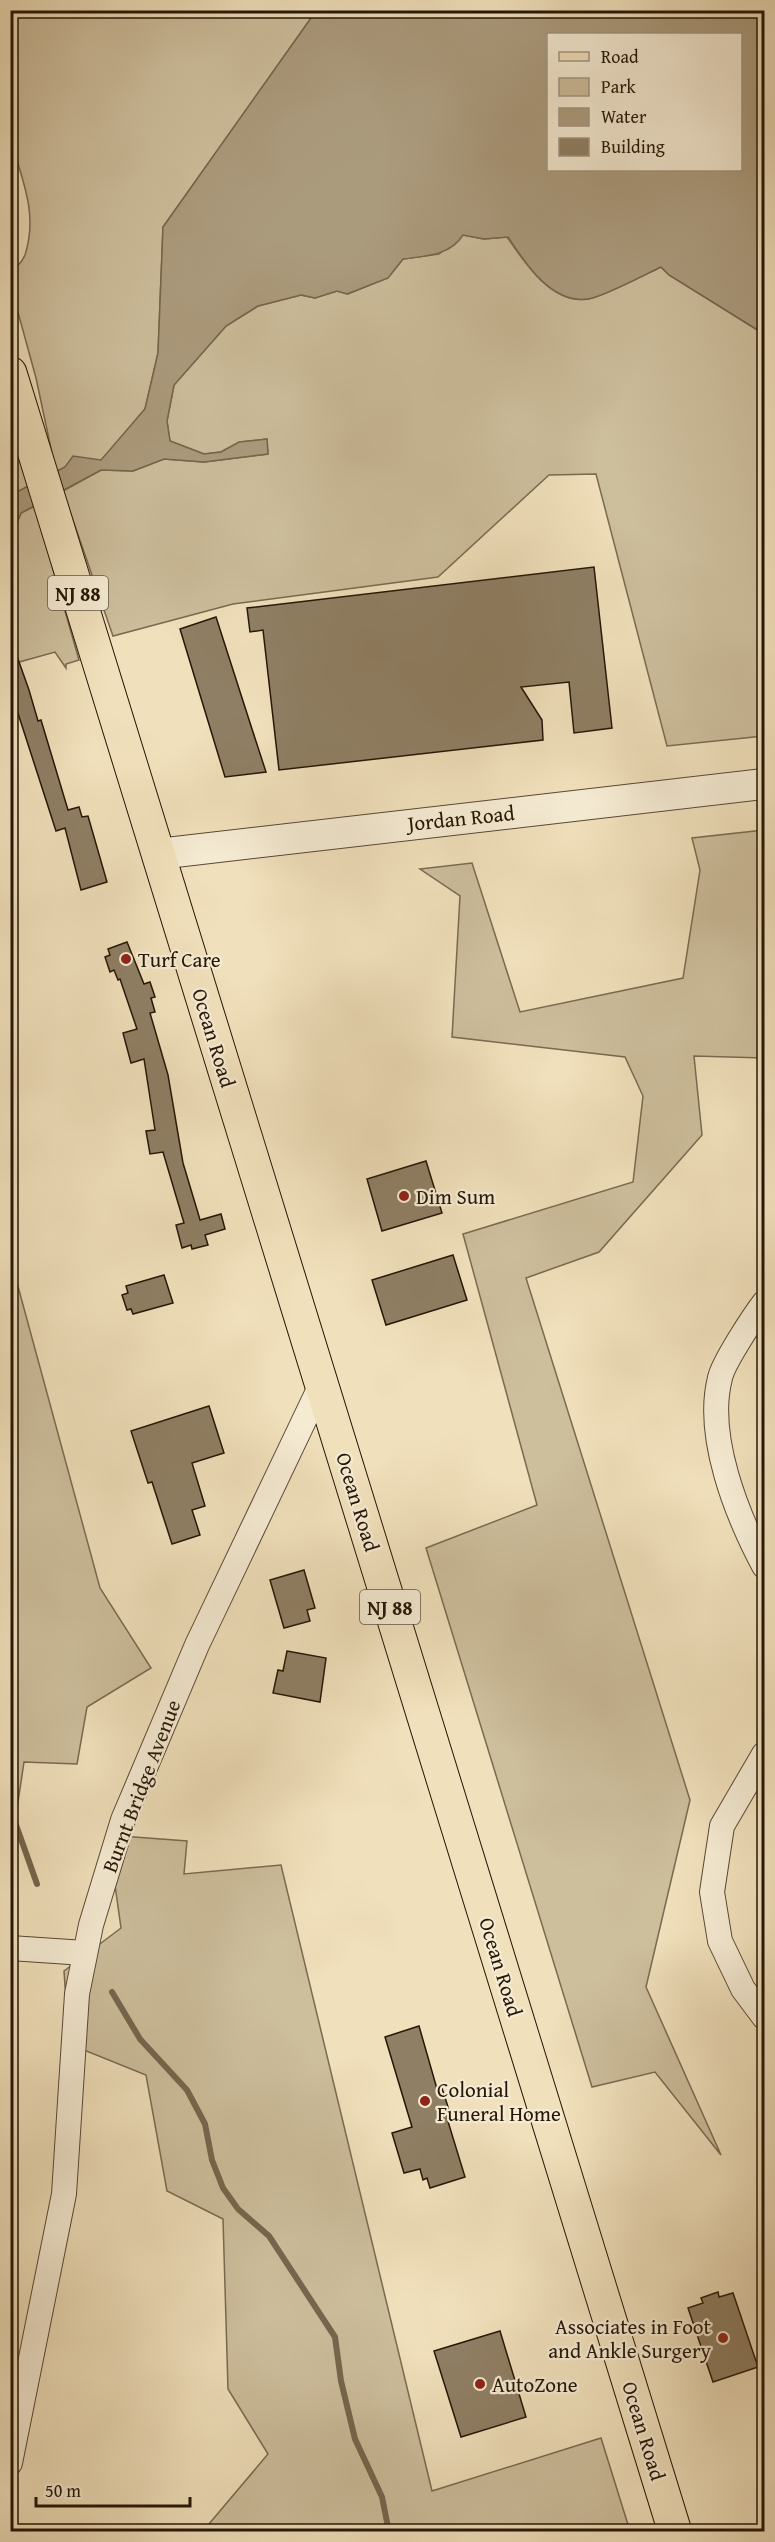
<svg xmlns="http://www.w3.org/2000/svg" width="775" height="2542" viewBox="0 0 775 2542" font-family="'Gentium Book Plus',serif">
<rect width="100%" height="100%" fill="#f0e0bb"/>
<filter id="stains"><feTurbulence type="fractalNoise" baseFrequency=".00333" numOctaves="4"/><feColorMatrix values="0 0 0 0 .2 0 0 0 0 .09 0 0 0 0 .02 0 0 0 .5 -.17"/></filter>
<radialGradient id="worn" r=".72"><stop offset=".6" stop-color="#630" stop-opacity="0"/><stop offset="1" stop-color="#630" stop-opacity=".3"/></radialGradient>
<!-- green -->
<g fill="#cdbe9c" stroke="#796a51" stroke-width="1.5">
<path d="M11,11H316L163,227L158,353L145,409L101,461L66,467L56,472L36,378L11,287C10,265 19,270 25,255C37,218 25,186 14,151L11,147Z"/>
<path d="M463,235L484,239L507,237C525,263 552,305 588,299C603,297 644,275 661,267L669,275L764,334V736L667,746L596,474L549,475L438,577L233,604L113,636L63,491L101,470L133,471L164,459L204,462L268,454L267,439L240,442L221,452L204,454L170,441L167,421L174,385L226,326L258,306L301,295L315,298L337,291L348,294L388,278L403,259L439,254Z"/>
<path d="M11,458L19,459L29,486L11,496Z"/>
<path d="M35,506L79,660L66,664V668L55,652L19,662L11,645L10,559L14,558L12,535L21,513Z"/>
<path d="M764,830V1058L694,1056L702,1135L599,1252L526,1278L690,1800L646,1987L721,2155L655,2072L592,2087L426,1548L537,1505L463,1234L633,1182L643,1096L625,1057L452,1037L460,896L420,869L472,863L520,1012L683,978L700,870L692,838Z"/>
<path d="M10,1257L100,1588L151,1668L87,1707L77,1764L24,1762L14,1829L10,1825Z"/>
<path d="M108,1835L187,1841L184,1874L281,1865L432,2491L601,2438L630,2531H203L268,2454L228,2389L223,2219L167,2191L146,2075L69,2044L64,1971L121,1928Z"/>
</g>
<!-- water -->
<path fill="#ab9b7d" stroke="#75664d" stroke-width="1.5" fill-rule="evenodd" d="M316,11H764V334L669,275L661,267C644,275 603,297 588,299C551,304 525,263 508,237L484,239L463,235C450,256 424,256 403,259L388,278L347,294L337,291L315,298L301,295L258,306L226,326L174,385L167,421L170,441L204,454L221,452L239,442L267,439L268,454L204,462L164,459L133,471L101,470L21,513L12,535L17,555L11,559V495L65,467L73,456L101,460L145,409L158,353L163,227ZM548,34H740V170H548Z"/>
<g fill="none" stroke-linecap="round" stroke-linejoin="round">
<!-- stream -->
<g stroke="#75664d" stroke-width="6">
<path d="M10,1808L37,1884"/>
<path d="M112,1992L140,2039L187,2090L205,2124L212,2160L223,2188L238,2209L269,2236L335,2337L341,2381L355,2439L382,2497L389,2532"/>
</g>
</g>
<!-- building -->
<g fill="#8f7f64" stroke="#251606" stroke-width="1.5">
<path d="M594,567L612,728L574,733L569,682L521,687L542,720L543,740L279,770L263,630L250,632L247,608Z"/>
<path d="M216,617L252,729L266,772L225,777L180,629Z"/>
<path d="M10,645H13L29,690L38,721L41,720L68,810L79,807L82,817L88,816L107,882L81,890L65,828L56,831L15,704L10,706Z"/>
<path d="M127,942L144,984L150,982L155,997L151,998L155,1012L150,1013L168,1075L183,1163L198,1213L200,1220L221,1214L225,1229L205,1235L208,1245L192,1249L191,1245L182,1248L176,1225L184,1223L163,1152L150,1154L146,1131L155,1130L144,1059L131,1063L123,1033L137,1029L120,979L118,980L114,970L110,972L105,957L110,955L108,949Z"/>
<path d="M426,1161L442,1213L382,1231L367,1179Z"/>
<path d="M453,1255L467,1300L386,1325L372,1280Z"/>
<path d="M164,1275L173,1303L133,1314L131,1309L127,1310L122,1295L128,1293L126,1286Z"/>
<path d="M209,1406L224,1453L192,1463L205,1506L192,1510L200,1535L172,1544L152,1482L148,1483L131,1431Z"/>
<path d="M304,1570L315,1608L307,1610L310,1621L284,1628L270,1580Z"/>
<path d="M287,1651L326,1658L320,1702L273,1693L278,1670L283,1671Z"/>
<path d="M419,2026L437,2089L442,2088L450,2113L446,2115L465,2177L430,2188L427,2178L423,2180L420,2169L404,2173L392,2133L412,2127L385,2037Z"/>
<path d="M718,2292L719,2297L733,2293L758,2367L713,2382L688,2308L703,2303L701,2298Z"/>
<path d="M500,2331L526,2417L461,2437L434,2351Z"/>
</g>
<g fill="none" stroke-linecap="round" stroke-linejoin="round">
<defs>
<g id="minor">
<path d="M764,1303C754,1316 723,1363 720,1378C705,1436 737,1515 764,1566"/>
<path d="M764,1754L722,1826L712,1892L720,1941L743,1989L764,2017"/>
<path d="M10,1948L85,1953"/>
<path d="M10,2463L64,2194L77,1994L91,1925L123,1820L197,1645L321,1385"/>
</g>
<path id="tertiary" d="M158,854L764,784"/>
<path id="primary" d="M10,373L675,2532"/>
</defs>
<!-- minor casing -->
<use href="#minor" stroke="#584833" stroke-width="26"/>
<!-- tertiary casing -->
<use href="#tertiary" stroke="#584833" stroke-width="32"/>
<!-- primary casing -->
<use href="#primary" stroke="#251606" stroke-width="35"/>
<!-- minor -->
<use href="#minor" stroke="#f5ebd3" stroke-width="24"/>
<!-- tertiary -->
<use href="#tertiary" stroke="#f5ebd3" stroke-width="30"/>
<!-- primary -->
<use href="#primary" stroke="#f0e0bb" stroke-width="33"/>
</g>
<!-- markers -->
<g fill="#8f2418" stroke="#f5ebd3" stroke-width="2">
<circle cx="126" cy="959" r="6"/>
<circle cx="404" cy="1196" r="6"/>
<circle cx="425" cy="2101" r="6"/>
<circle cx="723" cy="2338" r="6"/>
<circle cx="480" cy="2384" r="6"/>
</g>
<g text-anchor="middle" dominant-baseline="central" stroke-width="4.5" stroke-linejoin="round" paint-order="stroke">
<!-- shield labels -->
<g fill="#f5ebd3" stroke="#635644" stroke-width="1.5">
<rect x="48" y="576" width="60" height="34" rx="4.5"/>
<rect x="360" y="1590" width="60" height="34" rx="4.5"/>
</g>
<g font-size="20" font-weight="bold" fill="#251606">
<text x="78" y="593">NJ 88</text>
<text x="390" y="1607">NJ 88</text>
</g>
<!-- street labels -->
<g font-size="21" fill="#251606" stroke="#f5ebd3">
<text transform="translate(461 818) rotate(-6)">Jordan Road</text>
<text transform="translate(214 1038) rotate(73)">Ocean Road</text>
<text transform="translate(358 1502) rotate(73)">Ocean Road</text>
<text transform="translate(141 1786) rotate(-69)">Burnt Bridge Avenue</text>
<text transform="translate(501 1967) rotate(73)">Ocean Road</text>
<text transform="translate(644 2431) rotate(73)">Ocean Road</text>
</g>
<!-- poi labels -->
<g font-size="21" fill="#251606" stroke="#f5ebd3" text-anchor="start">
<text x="138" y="959">Turf Care</text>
<text x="416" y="1196">Dim Sum</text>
<text x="437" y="2089">Colonial<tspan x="437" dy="24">Funeral Home</tspan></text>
<text x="711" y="2326" text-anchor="end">Associates in Foot<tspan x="711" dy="24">and Ankle Surgery</tspan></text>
<text x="492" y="2384">AutoZone</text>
</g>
</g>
<!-- margin -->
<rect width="775" height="2542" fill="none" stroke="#f0e0bb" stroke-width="36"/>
<rect x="12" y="12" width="751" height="2518" fill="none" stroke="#251606" stroke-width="3"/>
<rect x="18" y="18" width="739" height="2506" fill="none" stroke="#251606" stroke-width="1.5"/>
<!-- legend -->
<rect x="547" y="33" width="195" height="138" fill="#f5ebd3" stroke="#a29681" stroke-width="1.5"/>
<rect x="559" y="52" width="30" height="9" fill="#f0e0bb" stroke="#a29681" stroke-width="1.5"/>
<text x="601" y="63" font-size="18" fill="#251606">Road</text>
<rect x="559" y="78" width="30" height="18" fill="#cdbe9c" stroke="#a29681" stroke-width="1.5"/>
<text x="601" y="93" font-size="18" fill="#251606">Park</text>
<rect x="559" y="108" width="30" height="18" fill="#ab9b7d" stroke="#a29681" stroke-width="1.5"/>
<text x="601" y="123" font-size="18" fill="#251606">Water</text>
<rect x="559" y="138" width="30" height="18" fill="#8f7f64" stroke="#a29681" stroke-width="1.5"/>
<text x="601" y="153" font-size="18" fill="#251606">Building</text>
<!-- scale -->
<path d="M36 2497v9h154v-9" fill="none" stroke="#251606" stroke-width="3"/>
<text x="45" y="2497" font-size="18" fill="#251606" stroke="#f5ebd3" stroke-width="4.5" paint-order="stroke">50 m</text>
<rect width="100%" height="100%" filter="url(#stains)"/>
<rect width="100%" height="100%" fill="url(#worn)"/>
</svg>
